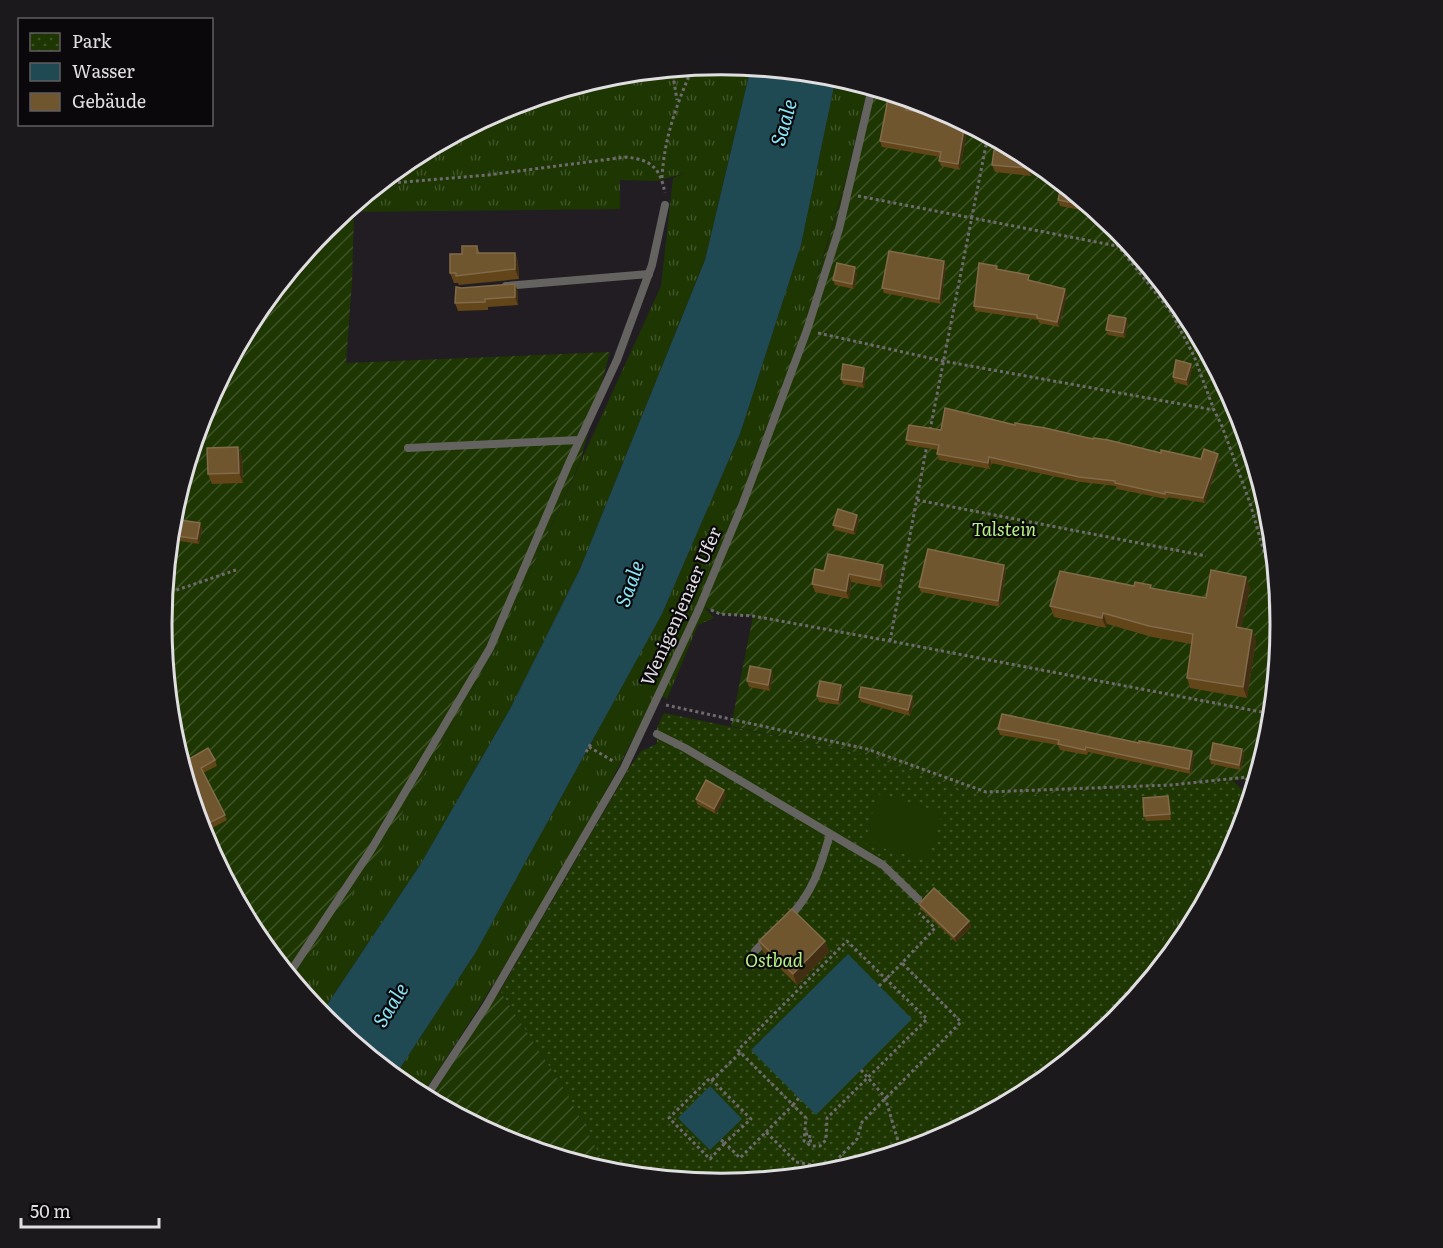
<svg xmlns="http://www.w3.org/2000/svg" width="1443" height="1248" viewBox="0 0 1443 1248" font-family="Literata,serif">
<defs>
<pattern id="grass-tufts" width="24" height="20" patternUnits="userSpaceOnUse" patternTransform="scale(1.5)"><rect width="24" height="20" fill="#1e3602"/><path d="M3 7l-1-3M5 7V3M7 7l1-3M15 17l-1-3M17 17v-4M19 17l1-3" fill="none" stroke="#3e5327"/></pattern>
<pattern id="park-dots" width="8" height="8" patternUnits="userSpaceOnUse" patternTransform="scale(1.5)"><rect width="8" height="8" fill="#1e3602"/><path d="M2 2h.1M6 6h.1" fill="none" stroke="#3e5327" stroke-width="1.8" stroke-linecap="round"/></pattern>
<pattern id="garden-furrows" width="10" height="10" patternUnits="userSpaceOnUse" patternTransform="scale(1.5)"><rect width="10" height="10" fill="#1e3602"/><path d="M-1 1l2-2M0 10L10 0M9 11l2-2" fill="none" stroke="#3e5327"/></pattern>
</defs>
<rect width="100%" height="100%" fill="#211d22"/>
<!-- grass -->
<g fill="url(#grass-tufts)">
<path d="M722,65L751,67L705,260L580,569L510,709L420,865L321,1014L293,980L380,852L495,649L661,286L673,178L686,173L657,181L620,180V209L345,212L411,159L508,107L613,75Z"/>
<path d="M836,77L868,87L844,187L802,326L704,607L714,618L698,625L667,699L656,693C588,832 508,966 422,1095L410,1089L395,1076L476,952L662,614L740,434L801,245Z"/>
<path d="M1246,812L1238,838L1187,935L1141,991L1163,937L1229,831Z"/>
</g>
<!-- park -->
<path fill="url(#park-dots)" d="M664,713L864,754L989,798L1233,781L1251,797L1246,812L1229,831L1163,937L1141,991L1117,1020L1032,1089L935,1141L830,1173L721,1183L612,1173L608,1171L568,1095L500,991L628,770L641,751L657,744V727Z"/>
<!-- garden -->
<g fill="url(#garden-furrows)">
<path d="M868,87L936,107L1033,159L1117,229L1187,313L1239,410L1270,515L1281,624L1270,733L1256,779L989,798L864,754L731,726L753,616L720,614L704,607L699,595C753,461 805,327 844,188C853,155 860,120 868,87Z"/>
<path d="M345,212L354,213L352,282L346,363L610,352L580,462L495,649L380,852L293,980L256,935L204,838L173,733L162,624L173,515L205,410L256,313L326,228Z"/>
<path d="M500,991L568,1095L608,1171L507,1141L430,1099Z"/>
</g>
<!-- pitch -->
<path fill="#1e3602" d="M877,794L942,812L928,861L865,843Z"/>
<!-- water -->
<g fill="#204a53">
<path d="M751,67L836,77L801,245L740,434L662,614L476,952L395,1076L321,1014L420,865L510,709L580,569L705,260Z"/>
<path d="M848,954L912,1019L816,1115L751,1050Z"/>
<path d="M710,1086L742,1119L710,1150L678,1118Z"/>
</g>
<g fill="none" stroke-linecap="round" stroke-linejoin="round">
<!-- stream -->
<path stroke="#204a53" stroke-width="5" d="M1186,312L1209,358L1266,499"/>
<!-- path -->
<g stroke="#6e6b6f" stroke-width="3" stroke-dasharray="3 3" stroke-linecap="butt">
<path d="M672,69L677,100"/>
<path d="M662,178C664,138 677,103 693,67"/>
<path d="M380,184L488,175L626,157C652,160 660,168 665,193"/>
<path d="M858,196L1117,246"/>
<path d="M1099,213L1118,246L1171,312L1194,356L1214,410L1222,426L1250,503L1279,604"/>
<path d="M818,333L943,361L1214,410"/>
<path d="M930,430L988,135"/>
<path d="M917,500L1206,556"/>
<path d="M165,594L236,570"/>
<path d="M711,610L720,614L753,616L890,641L1272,714"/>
<path d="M890,641L927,445"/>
<path d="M666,705L867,749L986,792L1171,785L1257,776"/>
<path d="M589,747L613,761"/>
<path d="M586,752L592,742"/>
<path d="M1246,778L1253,789"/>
<path d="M1169,956L1195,910L1212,888"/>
<path d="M879,986L902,963"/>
<path d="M861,1070L885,1097L901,1151"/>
<path d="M712,1080L741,1052"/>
<path d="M766,1132L793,1105L806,1118L804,1141L811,1146H820L826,1140L827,1118L927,1019L847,941L738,1050L793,1105L799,1098"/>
<path d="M805,1134H810L809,1141H815"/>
<path d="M721,1140L725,1143L710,1159L669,1118L710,1078L751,1119L725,1143L740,1158L766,1132L796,1162L829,1168"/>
<path d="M838,1171L829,1168L857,1139L862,1122L961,1022L902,963L935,928L919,913"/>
</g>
<!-- lane -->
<g stroke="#656360" stroke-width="8">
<path d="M506,286L649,274"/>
<path d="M408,448L579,440"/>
<path d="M657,734L685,748L883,865L918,899"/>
<path d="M788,918C812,895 821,866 830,834"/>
<path d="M755,951L768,938"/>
<path d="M289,974L371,850L490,648L569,463L617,360L652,265L665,205"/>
<path d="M426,1097L486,1006L624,768L699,609L743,503L807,330L839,229L872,88"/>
</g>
</g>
<!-- wall -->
<g fill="#624518">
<path d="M909,108L908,110L938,117L968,126L960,170L941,166L939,161L940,157L882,147L880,141Z"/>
<path d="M1033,159L1034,160L1031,176L995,172L992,165Z"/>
<path d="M1067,187L1082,200L1080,210L1060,206L1058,200Z"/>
<path d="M477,246L480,253H515L518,262L519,279L459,285L458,283H454L450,273L462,254Z"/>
<path d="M944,261L946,266L941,304L884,293L882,288Z"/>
<path d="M997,266L998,269L1067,294L1059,327L1039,323L1038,320L975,311L974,306Z"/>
<path d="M857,273L854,289L835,285L833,280Z"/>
<path d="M461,288L518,292V305L488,307V310L458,311L455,303Z"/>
<path d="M1128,323L1125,338L1108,335L1106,330Z"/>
<path d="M1191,364L1192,369L1188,386L1174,382L1173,377Z"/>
<path d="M864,368L866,373L864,388L843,384L841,379Z"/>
<path d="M1015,425L1093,439L1161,453L1201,459L1218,454L1219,459L1205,503L1167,497L1166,499L1117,489L1116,486L1081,482L991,463L990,469L939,460L937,454L938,450L908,445L906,440L941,430Z"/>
<path d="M238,447L242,457L243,483L212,484L208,474Z"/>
<path d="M857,515L859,520L855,535L835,530L833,525Z"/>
<path d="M200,523L202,529L199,544L180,541L178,536Z"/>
<path d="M1004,565L1006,571L1000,607L921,592L919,587Z"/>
<path d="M824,571L886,573L883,588L851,582L849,599L815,592L812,584Z"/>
<path d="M1151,585L1152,589L1206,598L1250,588L1241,628L1256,640L1247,698L1190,688L1187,678L1191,644L1152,637L1107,624L1106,628L1054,617L1050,606L1134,586Z"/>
<path d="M771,670L773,676L770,691L749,687L747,681Z"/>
<path d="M843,690L840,705L819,702L817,696Z"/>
<path d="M859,697L914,701L910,716L861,702Z"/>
<path d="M998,729L1194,756L1191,774L1088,752L1087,755L1060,750L1058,745L1000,735Z"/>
<path d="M1244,754L1241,770L1211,764L1210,759Z"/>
<path d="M215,760L217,766L203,773L227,820L203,833L182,763Z"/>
<path d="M726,795L716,814L697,804L696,799Z"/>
<path d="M1168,796L1170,801L1171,820L1146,821L1144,816Z"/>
<path d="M919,904L969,921L971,927L956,942L921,909Z"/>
<path d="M759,941H825L829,952L797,985L763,952Z"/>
</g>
<!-- shaded-wall -->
<g fill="#422e13">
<path d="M965,123L968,126L960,170L958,164Z"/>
<path d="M1030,158L1034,160L1031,176L1028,168Z"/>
<path d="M1080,198L1082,200L1080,210L1078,204Z"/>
<path d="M515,253L518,262L519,279L515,269Z"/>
<path d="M944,261L946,266L941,304L939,299Z"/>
<path d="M855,267L857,273L854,289L852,284Z"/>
<path d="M515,284L518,292V305L515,297Z"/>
<path d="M1065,289L1067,294L1059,327L1057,322Z"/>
<path d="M1126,318L1128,323L1125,338L1123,333Z"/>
<path d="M1191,364L1192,369L1188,386L1186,380Z"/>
<path d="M864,368L866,373L864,388L862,382Z"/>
<path d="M238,447L242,457L243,483L239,473Z"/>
<path d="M1218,454L1219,459L1205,503L1203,498Z"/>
<path d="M989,457L991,463L990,469L988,463Z"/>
<path d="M857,515L859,520L855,535L853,530Z"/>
<path d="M200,523L202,529L199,544L197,539Z"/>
<path d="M883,565L886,573L883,588L880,580Z"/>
<path d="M1004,565L1006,571L1000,607L998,601Z"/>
<path d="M849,574L851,582L849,599L846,591Z"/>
<path d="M1246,577L1250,588L1239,638L1236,627Z"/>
<path d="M1103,613L1107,624L1106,628L1102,618Z"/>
<path d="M1252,630L1256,640L1247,698L1243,687Z"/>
<path d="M771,670L773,676L770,691L768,685Z"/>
<path d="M841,685L843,690L840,705L838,700Z"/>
<path d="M912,696L914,701L910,716L908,710Z"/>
<path d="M1242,749L1244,754L1241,770L1239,765Z"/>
<path d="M1192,751L1194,756L1191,774L1189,769Z"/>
<path d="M724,790L726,795L716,814L714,809Z"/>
<path d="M1168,796L1170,801L1171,820L1170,814Z"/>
<path d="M969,921L971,927L956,942L954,937Z"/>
<path d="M825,941L829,952L797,985L793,974Z"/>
</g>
<!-- building -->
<g fill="#6f562e" stroke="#816b4a" stroke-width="1.5">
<path d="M888,99L907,103L906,110L937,113L936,116L959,120L965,123L958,164L939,161L941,152L880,141Z"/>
<path d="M1003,143L1030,158L1028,168L992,165L994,150L1002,151Z"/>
<path d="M1061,186L1067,187L1080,198L1078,204L1058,200Z"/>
<path d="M462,246H477V253H515V269L456,276V273H450V254H462Z"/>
<path d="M889,251L944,261L939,299L882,288Z"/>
<path d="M837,263L855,267L852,284L833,280Z"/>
<path d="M979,263L997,266L996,269L1029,275L1028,280L1065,289L1057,322L1037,318V315L974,306Z"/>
<path d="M515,284V297L485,299V302L455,303L456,287L461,288Z"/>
<path d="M1109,315L1126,318L1123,333L1106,330Z"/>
<path d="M1176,360L1191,364L1186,380L1173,377Z"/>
<path d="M843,364L864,368L862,382L841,379Z"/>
<path d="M945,408L1015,425V423L1045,428L1093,439L1094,438L1108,440L1161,453V450L1201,459L1204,449L1218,454L1203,498L1165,492V494L1115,483V481L1079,477L989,457L988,463L937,454L939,445L906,440L909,425L941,430Z"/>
<path d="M238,447L239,473L208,474L207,448Z"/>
<path d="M838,509L857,515L853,530L833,525Z"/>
<path d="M180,520L200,523L197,539L178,536Z"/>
<path d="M928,549L1004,565L998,601L919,587Z"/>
<path d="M828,554L883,565L880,580L849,574L846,591L812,584L815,569L824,571Z"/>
<path d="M1211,570L1246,577L1236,627L1252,630L1243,687L1187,678L1193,634L1149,626L1103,613L1102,618L1050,606L1060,571L1134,586L1135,582L1151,585L1150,588L1206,598Z"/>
<path d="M750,666L771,670L768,685L747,681Z"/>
<path d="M820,681L841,685L838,700L817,696Z"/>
<path d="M861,687L912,696L908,710L859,697Z"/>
<path d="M1002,714L1139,743V741L1192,751L1189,769L1086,747L1085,750L1058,744L1059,740L998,729Z"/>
<path d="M1213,743L1242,749L1239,765L1210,759Z"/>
<path d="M208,748L215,760L201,768L225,815L201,827L182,763Z"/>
<path d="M706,780L724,790L714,809L696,799Z"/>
<path d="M1168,796L1170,814L1144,816L1143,798Z"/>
<path d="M934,888L969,921L954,937L919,904Z"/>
<path d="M792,909L825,941L793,974L759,941Z"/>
</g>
<g text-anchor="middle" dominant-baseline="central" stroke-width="4.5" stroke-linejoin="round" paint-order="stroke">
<!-- park labels -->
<g font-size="18" font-style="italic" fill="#b6f183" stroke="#0a080a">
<text x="1004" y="528">Talstein</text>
<text x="774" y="959">Ostbad</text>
</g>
<!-- street labels -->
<g font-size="18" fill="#e1dee2" stroke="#0a080a">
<text transform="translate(680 606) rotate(-66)">Wenigenjenaer Ufer</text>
</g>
<!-- water labels -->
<g font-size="20" font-style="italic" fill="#88e4f6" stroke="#0a080a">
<text transform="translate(782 122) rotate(-74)">Saale</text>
<text transform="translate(628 583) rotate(-70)">Saale</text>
<text transform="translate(389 1004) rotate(-58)">Saale</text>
</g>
</g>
<!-- crop -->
<path d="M0 0H1443V1248H0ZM172 624a549 549 0 1 1 1098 0a549 549 0 1 1-1098 0Z" fill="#1b191b" fill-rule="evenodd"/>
<path fill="none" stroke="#e1dee2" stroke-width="3" d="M172 624a549 549 0 1 1 1098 0a549 549 0 1 1-1098 0Z"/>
<!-- legend -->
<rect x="18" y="18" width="195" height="108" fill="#0a080a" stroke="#605e60" stroke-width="1.5"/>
<rect x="30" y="33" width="30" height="18" fill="url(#park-dots)" stroke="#605e60" stroke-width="1.5"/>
<text x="72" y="48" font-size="18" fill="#e1dee2">Park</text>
<rect x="30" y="63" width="30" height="18" fill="#204a53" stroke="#605e60" stroke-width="1.5"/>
<text x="72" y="78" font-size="18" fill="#e1dee2">Wasser</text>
<rect x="30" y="93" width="30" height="18" fill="#6f562e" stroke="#605e60" stroke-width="1.5"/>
<text x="72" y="108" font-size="18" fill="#e1dee2">Gebäude</text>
<!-- scale -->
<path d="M21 1218v9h138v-9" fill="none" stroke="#e1dee2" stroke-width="3"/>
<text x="30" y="1218" font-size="18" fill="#e1dee2" stroke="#0a080a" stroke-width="4.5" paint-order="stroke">50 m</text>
</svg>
